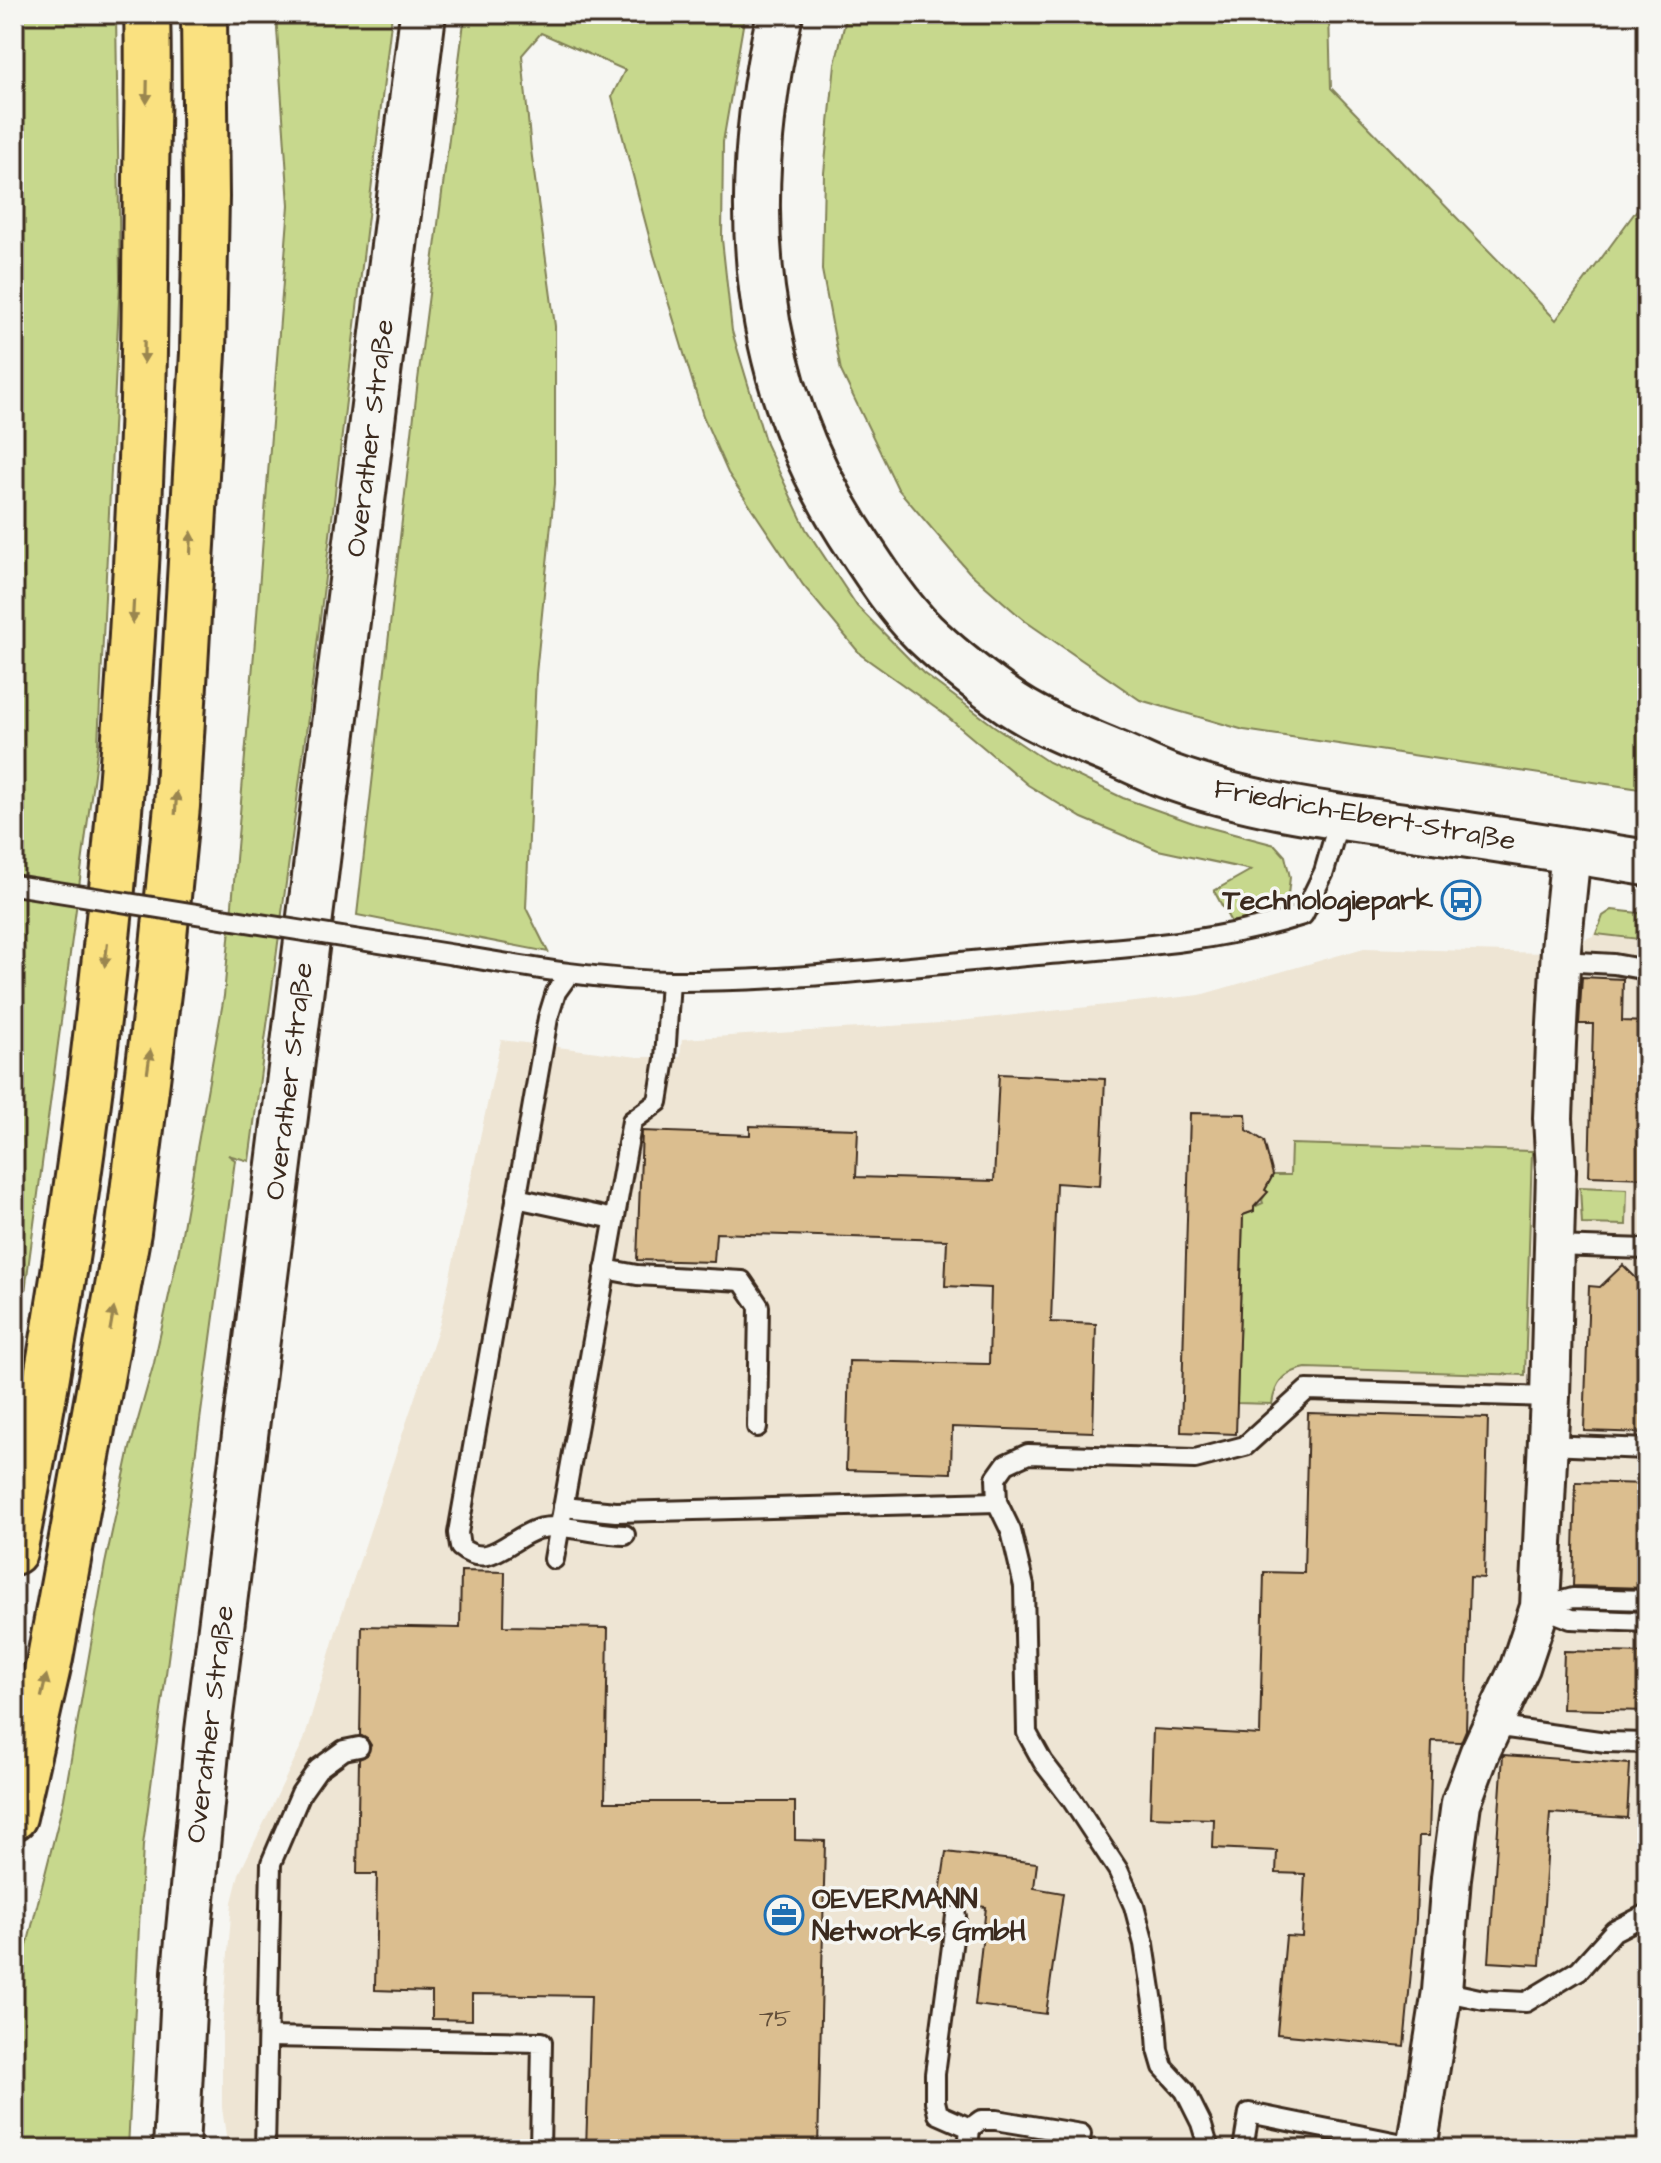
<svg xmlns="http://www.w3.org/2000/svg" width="1661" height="2163" viewBox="0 0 1661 2163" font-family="'Architects Daughter',sans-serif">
<rect width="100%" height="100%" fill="#f6f6f2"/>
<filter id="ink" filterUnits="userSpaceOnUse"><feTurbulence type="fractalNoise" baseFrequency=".0125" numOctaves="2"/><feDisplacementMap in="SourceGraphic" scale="16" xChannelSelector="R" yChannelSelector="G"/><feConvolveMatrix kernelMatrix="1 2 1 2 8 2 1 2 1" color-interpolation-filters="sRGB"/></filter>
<g filter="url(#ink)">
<!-- built -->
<path fill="#eee5d4" d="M1612,910L1647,914V2149H228L222,2108V2029L232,1902L239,1874L304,1740L337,1628L440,1323L501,1040L638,1057H680L682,1039L940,1023L1200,995L1364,948L1547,953L1593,936L1603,916Z"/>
<!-- green -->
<g fill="#c7d88d" stroke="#818156" stroke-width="2">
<path d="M14,14H116L120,280L98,744L14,1374Z"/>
<path d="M276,14H392L311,695L249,1161L228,1155L235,1160L143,1845L128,2149H14V1997L64,1799L105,1564L130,1448L154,1363L179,1250L224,996L254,653L289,205Z"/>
<path d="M465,14H745L723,142L722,239L732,331L766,444L806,529L857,606L923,673L994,726L1048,762L1123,798L1196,824L1275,845L1285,856L1290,877L1288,895L1277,907L1232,924L1214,891L1251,870L1158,850L1082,818L1028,785L944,714L861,655L803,585L728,473L703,416L654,255L612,96L625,70L541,33L522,55L531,150L555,326V484L536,674L526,908L548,952L357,915L418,380Z"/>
<path d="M847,14H1329L1331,88L1556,320L1647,196V790L1244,730L1140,700L1025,621L969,572L898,489L841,371L822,270L824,173L835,64Z"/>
<path d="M1612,910L1647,914V940L1596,934L1603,916Z"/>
<path d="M1291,1144L1532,1151L1525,1375L1306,1368C1284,1372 1275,1383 1272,1404L1237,1403L1243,1215L1254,1211V1207L1263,1203L1262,1200L1267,1192L1265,1190L1273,1175H1290Z"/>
<path d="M1580,1187L1627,1189L1626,1225L1582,1224Z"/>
</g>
<!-- building -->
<g fill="#dbbe8f" stroke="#3b2a1e" stroke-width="2">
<path d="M1582,977L1623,979L1622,1021L1647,1022V1178L1589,1176L1593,1024H1579Z"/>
<path d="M999,1074L1105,1079L1100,1186L1056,1183L1051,1322L1096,1324L1093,1432L952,1427L951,1473L846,1470L849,1361L989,1364L991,1288L945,1286L947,1240L716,1233L714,1262L637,1260L642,1131L750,1135V1126L858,1129L856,1177L994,1181Z"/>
<path d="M1190,1113L1246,1114L1247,1130L1264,1141L1273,1175L1265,1190L1268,1192L1254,1207V1211L1243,1215L1236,1434L1181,1432Z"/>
<path d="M1623,1265L1647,1289V1433L1584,1431L1589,1286L1600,1287Z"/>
<path d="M1308,1413L1488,1418L1484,1578L1470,1577L1466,1730L1461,1742L1432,1741L1429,1836H1419L1416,1919L1404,2046L1277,2034L1286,1936L1302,1937L1305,1874L1276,1873L1277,1851L1213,1848L1214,1819L1150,1817L1153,1729L1260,1735L1264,1572L1304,1573Z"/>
<path d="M1576,1482L1647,1484V1588L1573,1586Z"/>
<path d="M461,1571L505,1572L504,1626L608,1628L605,1802H795V1840L825,1841L818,2149H586L591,1996L472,1994V2020L432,2019V1992L375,1990L377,1874H357L359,1759L367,1755L371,1745L367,1739L360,1735L362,1626L460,1628Z"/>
<path d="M1564,1651L1647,1653V1711L1562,1709Z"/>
<path d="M1503,1755L1630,1764L1627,1818L1550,1813L1540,1965L1489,1962Z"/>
<path d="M946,1852L1037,1863L1034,1888L1063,1893L1046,2014L975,2005L986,1907L939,1900Z"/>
</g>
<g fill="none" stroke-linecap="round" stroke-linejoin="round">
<defs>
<g id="lane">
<path d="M455,955C526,967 598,980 671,981C786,982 902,967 1016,957C1113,948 1210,945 1303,915L1324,872L1340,817"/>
<path d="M1561,961L1614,964L1647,970"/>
<path d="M569,974L556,992L548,1018L458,1533L460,1547C489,1571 509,1538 538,1529C562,1522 599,1535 625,1535"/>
<path d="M516,1198L614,1219"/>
<path d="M1554,1246L1647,1249"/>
<path d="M605,1269L637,1275L742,1281L759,1306L757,1427"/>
<path d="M1547,1445L1647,1449"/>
<path d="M563,1507L616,1512L997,1502"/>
<path d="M554,1559L632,1121L658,1102L665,1059L670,981"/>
<path d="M1540,1607L1571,1619L1647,1622"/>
<path d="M1540,1607L1573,1598L1647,1600"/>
<path d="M1493,1726L1606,1742L1647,1743"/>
<path d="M956,1916L935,2074V2101L938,2114L970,2128L968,2149"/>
<path d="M1442,1991L1484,2000L1526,2002L1579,1970L1614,1931L1647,1914"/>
<path d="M268,2037L542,2042L540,2149"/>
<path d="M970,2128L981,2120H996L1081,2134L1079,2149"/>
<path d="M265,2149L271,1863L301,1793L318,1769L344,1750L359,1747"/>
<path d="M1209,2149L1201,2123L1185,2091L1163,2067L1158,2050L1156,2022L1144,1944L1134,1906L1118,1870L1072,1800L1043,1762L1027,1733L1024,1586L1011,1531L997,1502L996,1478L1006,1464L1028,1454L1195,1459L1245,1446L1307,1390L1550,1397"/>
<path d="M1243,2149L1249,2113L1418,2147"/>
</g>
<path id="street" d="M1417,2149L1442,1991L1451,1878L1461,1803L1480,1752L1520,1667L1540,1607L1550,1397L1556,1171L1553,1118L1556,1043L1561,949L1571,851"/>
<g id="secondary">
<path d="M780,14C737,202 749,383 859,547C878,576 899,608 924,633C948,656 976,678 1002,697C1036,722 1074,736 1112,752C1130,759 1147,768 1165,775C1248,806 1339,817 1426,829C1500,839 1573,851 1647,863"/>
<path d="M176,2149L185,1972L208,1731L423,14"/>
</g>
<g id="highway">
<path d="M14,1552C89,1184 128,809 142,434C145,348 145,263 146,177C147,123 149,68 147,14"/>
<path d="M14,1817L50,1658L128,1232L160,977L177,806L203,353L206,197L204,14"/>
</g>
</defs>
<!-- lane casing -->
<use href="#lane" stroke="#3b2a1e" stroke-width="24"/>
<!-- street casing -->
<use href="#street" stroke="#3b2a1e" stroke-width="44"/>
<!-- secondary casing -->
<use href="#secondary" stroke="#3b2a1e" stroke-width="50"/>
<!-- highway casing -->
<use href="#highway" stroke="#3b2a1e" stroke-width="50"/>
<!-- lane -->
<use href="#lane" stroke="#f6f6f2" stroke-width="18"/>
<!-- street -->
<use href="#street" stroke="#f6f6f2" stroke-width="38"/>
<!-- secondary -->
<use href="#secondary" stroke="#f6f6f2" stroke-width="44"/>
<!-- highway -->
<use href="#highway" stroke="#fae180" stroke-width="44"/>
<defs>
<path id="lane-bridge" d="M14,885L455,955"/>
</defs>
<!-- lane-bridge casing -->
<use href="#lane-bridge" stroke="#3b2a1e" stroke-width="24" stroke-linecap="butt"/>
<!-- lane-bridge -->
<use href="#lane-bridge" stroke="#f6f6f2" stroke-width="18"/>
</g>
<!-- one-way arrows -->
<defs><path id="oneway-solid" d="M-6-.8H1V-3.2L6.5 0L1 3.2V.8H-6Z" transform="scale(2)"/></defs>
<g fill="#9a864f">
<use href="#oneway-solid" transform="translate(147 92) rotate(91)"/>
<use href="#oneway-solid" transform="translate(144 352) rotate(91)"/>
<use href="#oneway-solid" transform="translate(191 543) rotate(-87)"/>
<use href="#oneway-solid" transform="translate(133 612) rotate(93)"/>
<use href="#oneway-solid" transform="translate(176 803) rotate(-86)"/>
<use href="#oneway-solid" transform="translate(106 955) rotate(97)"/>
<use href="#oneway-solid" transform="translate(149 1061) rotate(-82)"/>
<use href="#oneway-solid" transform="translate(112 1319) rotate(-80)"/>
<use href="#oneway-solid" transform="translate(44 1686) rotate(-77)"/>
</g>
</g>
<!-- icons -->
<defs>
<symbol id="bus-ring" viewBox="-11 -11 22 22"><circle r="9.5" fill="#f6f6f2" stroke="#1f6fb2" stroke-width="1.5"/><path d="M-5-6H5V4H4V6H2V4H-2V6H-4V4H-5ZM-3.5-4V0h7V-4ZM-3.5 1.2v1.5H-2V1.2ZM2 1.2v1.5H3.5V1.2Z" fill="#1f6fb2"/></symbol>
<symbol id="office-ring" viewBox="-11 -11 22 22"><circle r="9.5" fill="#f6f6f2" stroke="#1f6fb2" stroke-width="1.5"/><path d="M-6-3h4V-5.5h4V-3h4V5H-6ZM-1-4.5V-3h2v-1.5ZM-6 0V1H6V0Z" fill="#1f6fb2"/></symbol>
</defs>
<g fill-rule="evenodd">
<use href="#bus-ring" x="1439" y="878" width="44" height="44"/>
<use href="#office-ring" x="762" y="1893" width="44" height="44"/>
</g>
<g text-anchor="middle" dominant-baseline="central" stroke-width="7" stroke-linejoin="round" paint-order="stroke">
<!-- number labels -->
<g font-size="24" fill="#634f3a">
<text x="775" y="2019">75</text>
</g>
<!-- street labels -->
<g font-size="28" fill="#3b2a1e" stroke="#f6f6f2">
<text transform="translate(370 438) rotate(-83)">Overather Straße</text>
<text transform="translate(1365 815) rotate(10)">Friedrich-Ebert-Straße</text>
<text transform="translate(289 1081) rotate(-83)">Overather Straße</text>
<text transform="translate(210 1724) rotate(-83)">Overather Straße</text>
</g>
<!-- poi labels -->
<g font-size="28" font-weight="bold" fill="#3b2a1e" stroke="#f6f6f2" text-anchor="end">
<text x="1433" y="900">Technologiepark</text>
<text x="812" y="1899" text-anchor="start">OEVERMANN<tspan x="812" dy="32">Networks GmbH</tspan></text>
</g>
</g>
<!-- margin -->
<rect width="1661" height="2163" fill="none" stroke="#f6f6f2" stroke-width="48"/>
<rect x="24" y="24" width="1613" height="2115" fill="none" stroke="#3b2a1e" stroke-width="3" filter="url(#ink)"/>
</svg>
